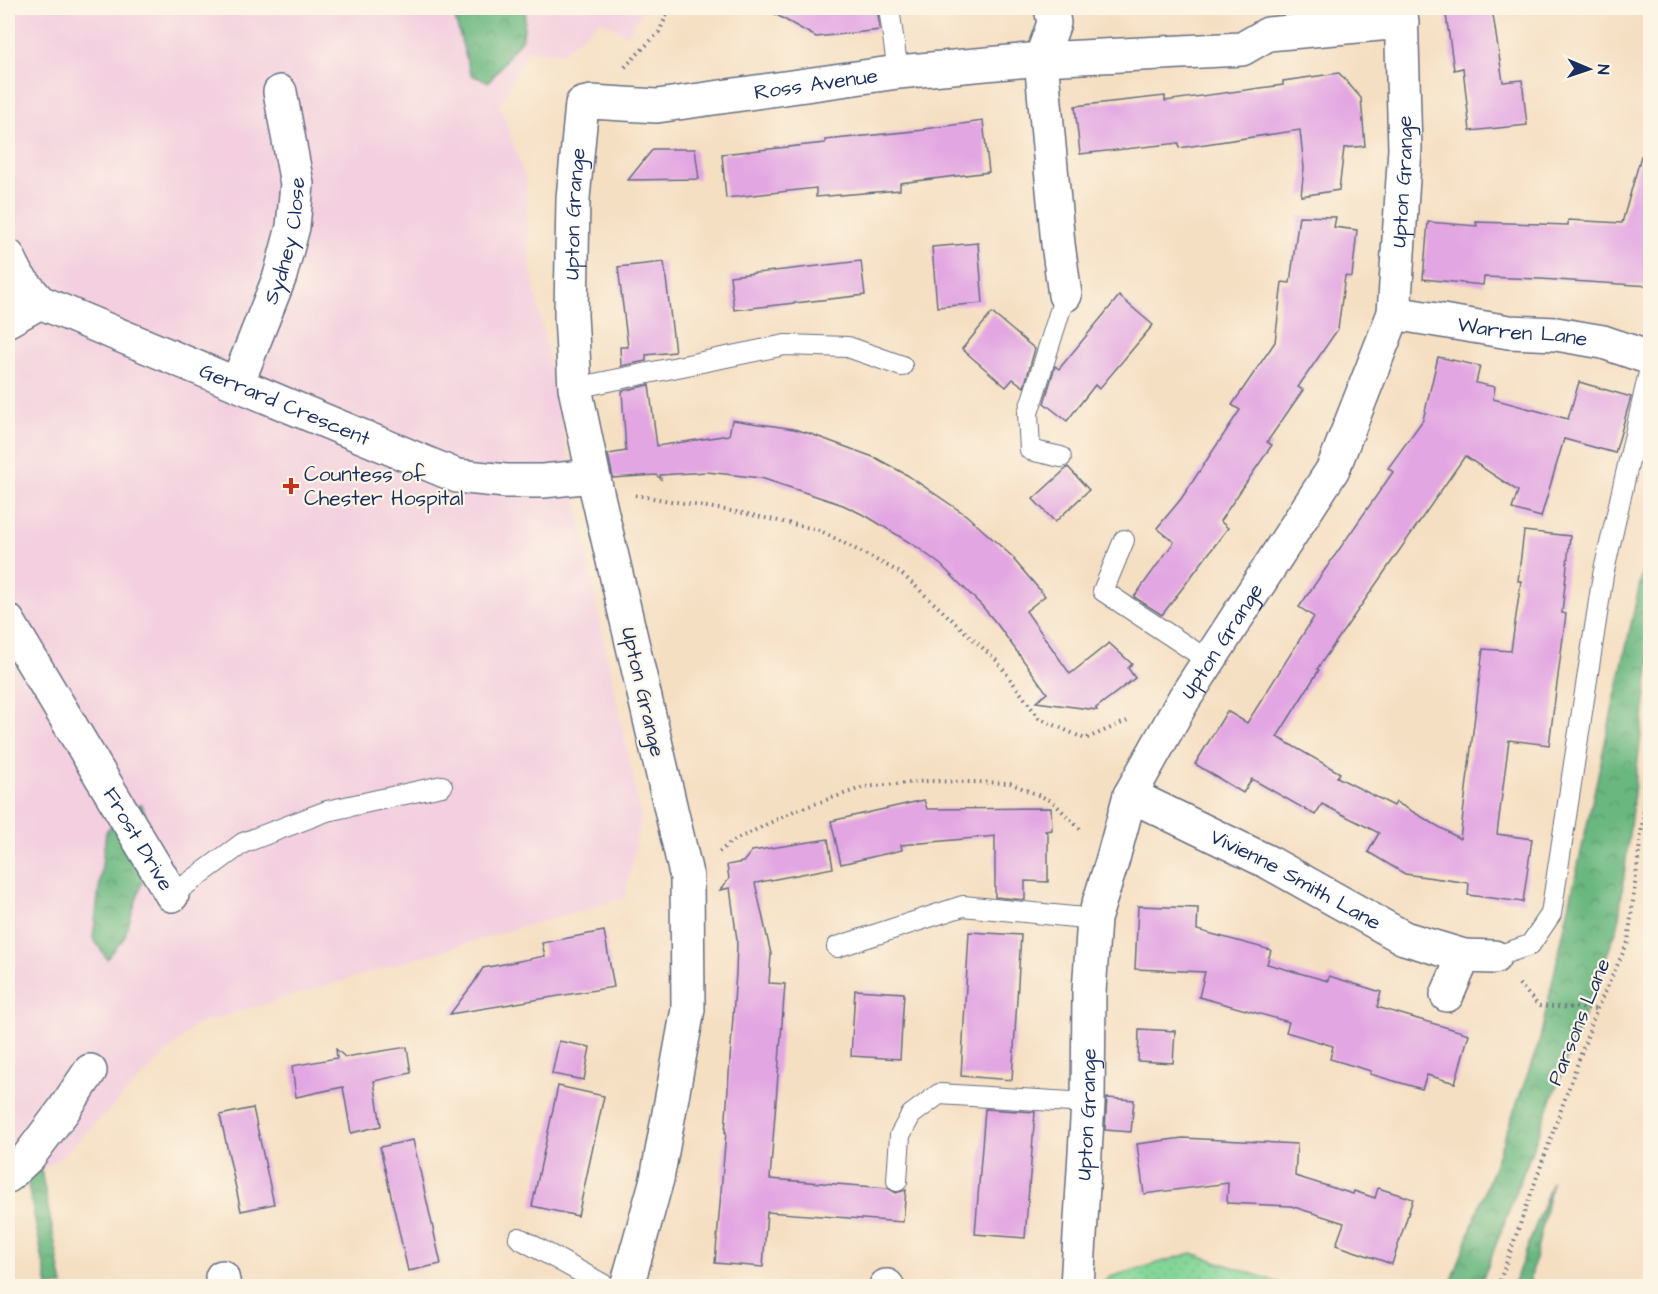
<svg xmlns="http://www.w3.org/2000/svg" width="1658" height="1294" viewBox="0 0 1658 1294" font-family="'Architects Daughter',sans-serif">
<defs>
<pattern id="green-dots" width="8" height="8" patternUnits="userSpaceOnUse" patternTransform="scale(1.5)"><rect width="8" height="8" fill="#84d698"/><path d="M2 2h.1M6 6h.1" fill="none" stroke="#71b885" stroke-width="1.8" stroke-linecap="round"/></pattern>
<pattern id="forest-crowns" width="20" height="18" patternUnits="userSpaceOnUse" patternTransform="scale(1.5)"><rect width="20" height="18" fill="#6bb780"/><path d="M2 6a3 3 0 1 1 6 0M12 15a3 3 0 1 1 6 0" fill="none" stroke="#57956c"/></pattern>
</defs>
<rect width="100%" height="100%" fill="#fcf5e5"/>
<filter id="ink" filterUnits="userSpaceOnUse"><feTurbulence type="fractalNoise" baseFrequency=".0167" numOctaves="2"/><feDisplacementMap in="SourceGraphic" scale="12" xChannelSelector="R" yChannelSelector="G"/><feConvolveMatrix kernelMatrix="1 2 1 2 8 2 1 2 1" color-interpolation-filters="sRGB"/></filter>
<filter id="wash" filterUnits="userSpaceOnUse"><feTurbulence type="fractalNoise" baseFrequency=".008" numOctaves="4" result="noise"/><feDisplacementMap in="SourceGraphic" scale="24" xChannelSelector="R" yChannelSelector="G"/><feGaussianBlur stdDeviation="1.35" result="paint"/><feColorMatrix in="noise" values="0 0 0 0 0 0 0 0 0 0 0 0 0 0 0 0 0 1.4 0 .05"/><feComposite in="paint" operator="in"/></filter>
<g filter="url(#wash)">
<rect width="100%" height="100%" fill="#f5dfc3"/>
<!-- built -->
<path fill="#f3cfdf" d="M8,8H645L627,35L600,20L562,53L527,50L500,106L526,181L530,264L606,650L641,817L625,898L518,928L195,1025L62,1156L8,1194Z"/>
<!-- green -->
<path fill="url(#green-dots)" stroke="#50827b" stroke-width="1.5" d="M1192,1253L1288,1286H1098L1110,1277Z"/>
<!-- forest -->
<g fill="url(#forest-crowns)" stroke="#43736f" stroke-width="1.5">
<path d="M452,8H526L523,37L489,82L471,75Z"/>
<path d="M1650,538V660L1618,926L1480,1286H1450L1539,1043Z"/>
<path d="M142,805L151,834L141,886L124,938L107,959L93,938L106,832L127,807Z"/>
<path d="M41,1170L63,1286H48L27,1180Z"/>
<path d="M1552,1182L1529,1286H1513Z"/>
</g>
<g id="blocks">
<!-- building -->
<g fill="#e2a6e2">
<path d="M764,8H877L880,30L816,37Z"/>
<path d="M1445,8H1492L1503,82L1522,80L1527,125L1470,131L1463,68L1454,70Z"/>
<path d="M1339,73L1361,98L1365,146L1344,148L1339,190L1301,196L1304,168L1300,130L1179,148V143L1080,154L1075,106L1165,96V101L1283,85V81Z"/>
<path d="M983,121L989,172L900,183V190L816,197V188L726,198L722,154L825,143V140L924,130V129Z"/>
<path d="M653,149H695L699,179L628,180Z"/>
<path d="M1641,156L1650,158V286L1540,279L1484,277L1483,285L1423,279L1428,222L1477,226L1476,222L1568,225V220L1622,223Z"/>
<path d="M1299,216L1336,217L1334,227L1357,230L1352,277L1345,276L1338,329L1298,387L1303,390L1267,442L1272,445L1220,521L1228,528L1162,615L1134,597L1174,542L1157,528L1181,499L1240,410L1232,405L1275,342L1282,282L1290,283Z"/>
<path d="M978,243L983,303L937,307L932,247Z"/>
<path d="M861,261L865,295L734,310L730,276Z"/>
<path d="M664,262L675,352L646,355V361L621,366L620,347H628L618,267Z"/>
<path d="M1119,296L1153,325L1099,389L1095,385L1067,421L1044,403L1055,366L1059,369Z"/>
<path d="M992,313L1035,349L1024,387L1013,379L1006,387L962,349Z"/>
<path d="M1438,357L1480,366L1476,383L1495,387L1493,399L1568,419L1579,382L1631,397L1615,453L1564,439L1541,517L1512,509L1518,491L1465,456L1317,669L1319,670L1277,737L1340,773L1337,777L1394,806L1396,802L1460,839L1483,649L1511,651L1521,581H1518L1524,531L1570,536L1562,613L1566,614L1549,745L1509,740L1497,834L1532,839L1523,902L1468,895L1469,883L1405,874L1368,852L1379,833L1322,804L1315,815L1252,779L1243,793L1195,764L1227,711L1247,723L1314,617L1299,607L1393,472L1388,468L1423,420Z"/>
<path d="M649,385L657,446L729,435L732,420L794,429L808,433L876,458L907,475L966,515L1015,559L1014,560L1045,596L1026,611L1070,674L1109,643L1132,664L1128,668L1135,678L1096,708L1097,710L1036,702L1047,693L997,624L982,606L941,565L917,547L868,517L843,505L761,478L707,472L660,475L661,479L656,475L613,478L608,454L626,451L622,391Z"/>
<path d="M1068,467L1089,490L1055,522L1033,499Z"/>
<path d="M924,800L927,809L1051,808L1052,830L1045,831L1048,834V882L1025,881V900L995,897V836L901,845L902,850L841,864L831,821Z"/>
<path d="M828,839L833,868L755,883L771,954L769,983L785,984L770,1179L888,1188L896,1193L906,1190L903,1222L767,1212L763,1267L715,1263L726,1132H725L736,973L737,940L730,888L720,890L729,879L727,865L743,862L752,851Z"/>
<path d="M1138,906L1198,908L1197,930L1271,950L1267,964L1328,981L1329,976L1381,992L1377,1007L1469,1034L1455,1083L1427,1075L1422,1089L1370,1074L1371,1071L1330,1059L1333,1046L1286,1032L1289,1022L1199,997L1205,972L1135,969Z"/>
<path d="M604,931L614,987L450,1014L473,984L483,968L545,956L542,943Z"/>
<path d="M969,932L1021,935L1012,1080L961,1076Z"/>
<path d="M855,990L904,993L900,1059L851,1056Z"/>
<path d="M1139,1029L1175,1031L1173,1063L1138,1061Z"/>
<path d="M559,1041L590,1047L584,1080L552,1074Z"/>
<path d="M407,1047L411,1073L374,1081L381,1126L351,1133L343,1087L296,1097L292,1066L337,1058L336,1049L345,1057Z"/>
<path d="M558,1086L604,1096L578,1216L532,1206Z"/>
<path d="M1107,1098L1134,1100L1131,1132L1105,1130Z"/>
<path d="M253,1108L274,1204L241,1211L220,1115Z"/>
<path d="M985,1109L1035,1112L1025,1238L975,1234Z"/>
<path d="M1183,1138L1297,1144L1295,1176L1353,1194L1354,1191L1375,1198L1378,1188L1413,1199L1392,1264L1336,1245L1344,1223L1291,1206L1227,1203L1228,1183L1144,1194L1137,1144Z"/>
<path d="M413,1140L441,1264L408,1271L380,1147Z"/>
</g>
</g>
</g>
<g filter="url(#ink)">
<use href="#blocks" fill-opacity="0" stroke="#676d81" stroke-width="1.5"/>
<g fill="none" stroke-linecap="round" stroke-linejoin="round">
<defs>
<g id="service">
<path d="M889,8L898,72"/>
<path d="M575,388L785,345L848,347L902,366"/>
<path d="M1061,457L1030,450L1028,413L1065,295"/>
<path d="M1124,540L1103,591L1209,661"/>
<path d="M172,895L243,843L327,811L442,786"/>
<path d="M837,947L963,906L1094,919"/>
<path d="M1494,957L1530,945L1551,914L1603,575L1650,368"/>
<path d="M897,1181L900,1135L911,1115L939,1094L1088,1103"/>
<path d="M519,1238L606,1286"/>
</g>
<g id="minor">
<path d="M1051,8L1054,23L1041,59L1058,244L1065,295"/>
<path id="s1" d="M8,256L19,278L40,302L457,476L506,481H543L593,476"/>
<path id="s2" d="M1394,313L1509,332L1556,334L1603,342L1650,358"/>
<path d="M8,320L40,302"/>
<path id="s3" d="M237,384L280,276L293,227L297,184L280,92"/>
<path id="s4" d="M8,621L172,895"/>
<path id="s5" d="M1130,795L1270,863L1404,938L1464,956L1494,957"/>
<path d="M1447,995L1464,956"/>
<path d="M8,1176L29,1156L63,1111L90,1071"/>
<path d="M222,1277L224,1286"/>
<path id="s6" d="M627,1286L657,1179L688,1009L687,878L596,488L575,388L571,315L573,198L582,104L591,102L657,106L898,72L1041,59L1242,49L1268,34L1402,22"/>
<path d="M886,1286H887"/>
<path id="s7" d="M1077,1286L1088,1103L1089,992L1094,919L1112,862L1130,795L1184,699L1333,469L1394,313L1405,149L1401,8"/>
</g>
</defs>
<!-- service casing -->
<use href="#service" stroke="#676d81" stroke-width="22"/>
<!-- minor casing -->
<use href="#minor" stroke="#676d81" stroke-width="36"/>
<!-- path -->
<g stroke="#676d81" stroke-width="4" stroke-dasharray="1.5 4.5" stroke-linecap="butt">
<path d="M625,67L659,32L670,8"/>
<path d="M635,495L743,513L819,530L901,573L997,661L1039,718L1085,739L1127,721"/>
<path d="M719,852L731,842L794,811L864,787L928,781L1010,783L1052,801L1082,831"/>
<path d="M1519,984L1539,1006L1597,1009"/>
<path d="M1498,1286L1597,1009L1628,942L1650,760"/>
</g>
<!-- service -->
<use href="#service" stroke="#fff" stroke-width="20"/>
<!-- minor -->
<use href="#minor" stroke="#fff" stroke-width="33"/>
</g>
</g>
<!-- markers -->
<path fill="#c8321e" stroke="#fcf5e5" stroke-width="2" d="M288 477h6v6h6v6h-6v6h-6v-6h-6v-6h6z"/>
<g text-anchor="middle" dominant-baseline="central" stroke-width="4.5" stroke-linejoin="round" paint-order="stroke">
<!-- street labels -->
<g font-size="21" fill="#1b2f5e" stroke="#fcf5e5">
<text stroke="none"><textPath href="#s6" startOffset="1438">Ross Avenue</textPath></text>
<text stroke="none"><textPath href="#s7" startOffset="1180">Upton Grange</textPath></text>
<text stroke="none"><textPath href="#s6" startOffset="1092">Upton Grange</textPath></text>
<text stroke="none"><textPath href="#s3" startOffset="152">Sydney Close</textPath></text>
<text stroke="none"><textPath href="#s2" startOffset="130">Warren Lane</textPath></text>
<text stroke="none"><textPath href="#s1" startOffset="322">Gerrard Crescent</textPath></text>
<text stroke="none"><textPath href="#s7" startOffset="676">Upton Grange</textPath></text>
<text transform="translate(643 692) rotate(77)">Upton Grange</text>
<text stroke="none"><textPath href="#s4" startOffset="254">Frost Drive</textPath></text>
<text stroke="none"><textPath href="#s5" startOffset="186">Vivienne Smith Lane</textPath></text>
<text transform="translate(1579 1022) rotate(-68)">Parsons Lane</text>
<text stroke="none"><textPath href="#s7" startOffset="172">Upton Grange</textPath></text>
</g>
<!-- poi labels -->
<g font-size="21" fill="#1b2f5e" stroke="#fcf5e5" text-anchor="start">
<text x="304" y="474">Countess of<tspan x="304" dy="24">Chester Hospital</tspan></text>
</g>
</g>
<!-- margin -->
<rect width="1658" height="1294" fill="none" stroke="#fcf5e5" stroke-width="30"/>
<!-- north arrow -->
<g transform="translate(1589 69) rotate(92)" stroke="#fcf5e5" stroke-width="4.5" paint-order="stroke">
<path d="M0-4.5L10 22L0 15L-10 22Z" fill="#1b2f5e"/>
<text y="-9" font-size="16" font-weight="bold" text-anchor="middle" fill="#1b2f5e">N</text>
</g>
</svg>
